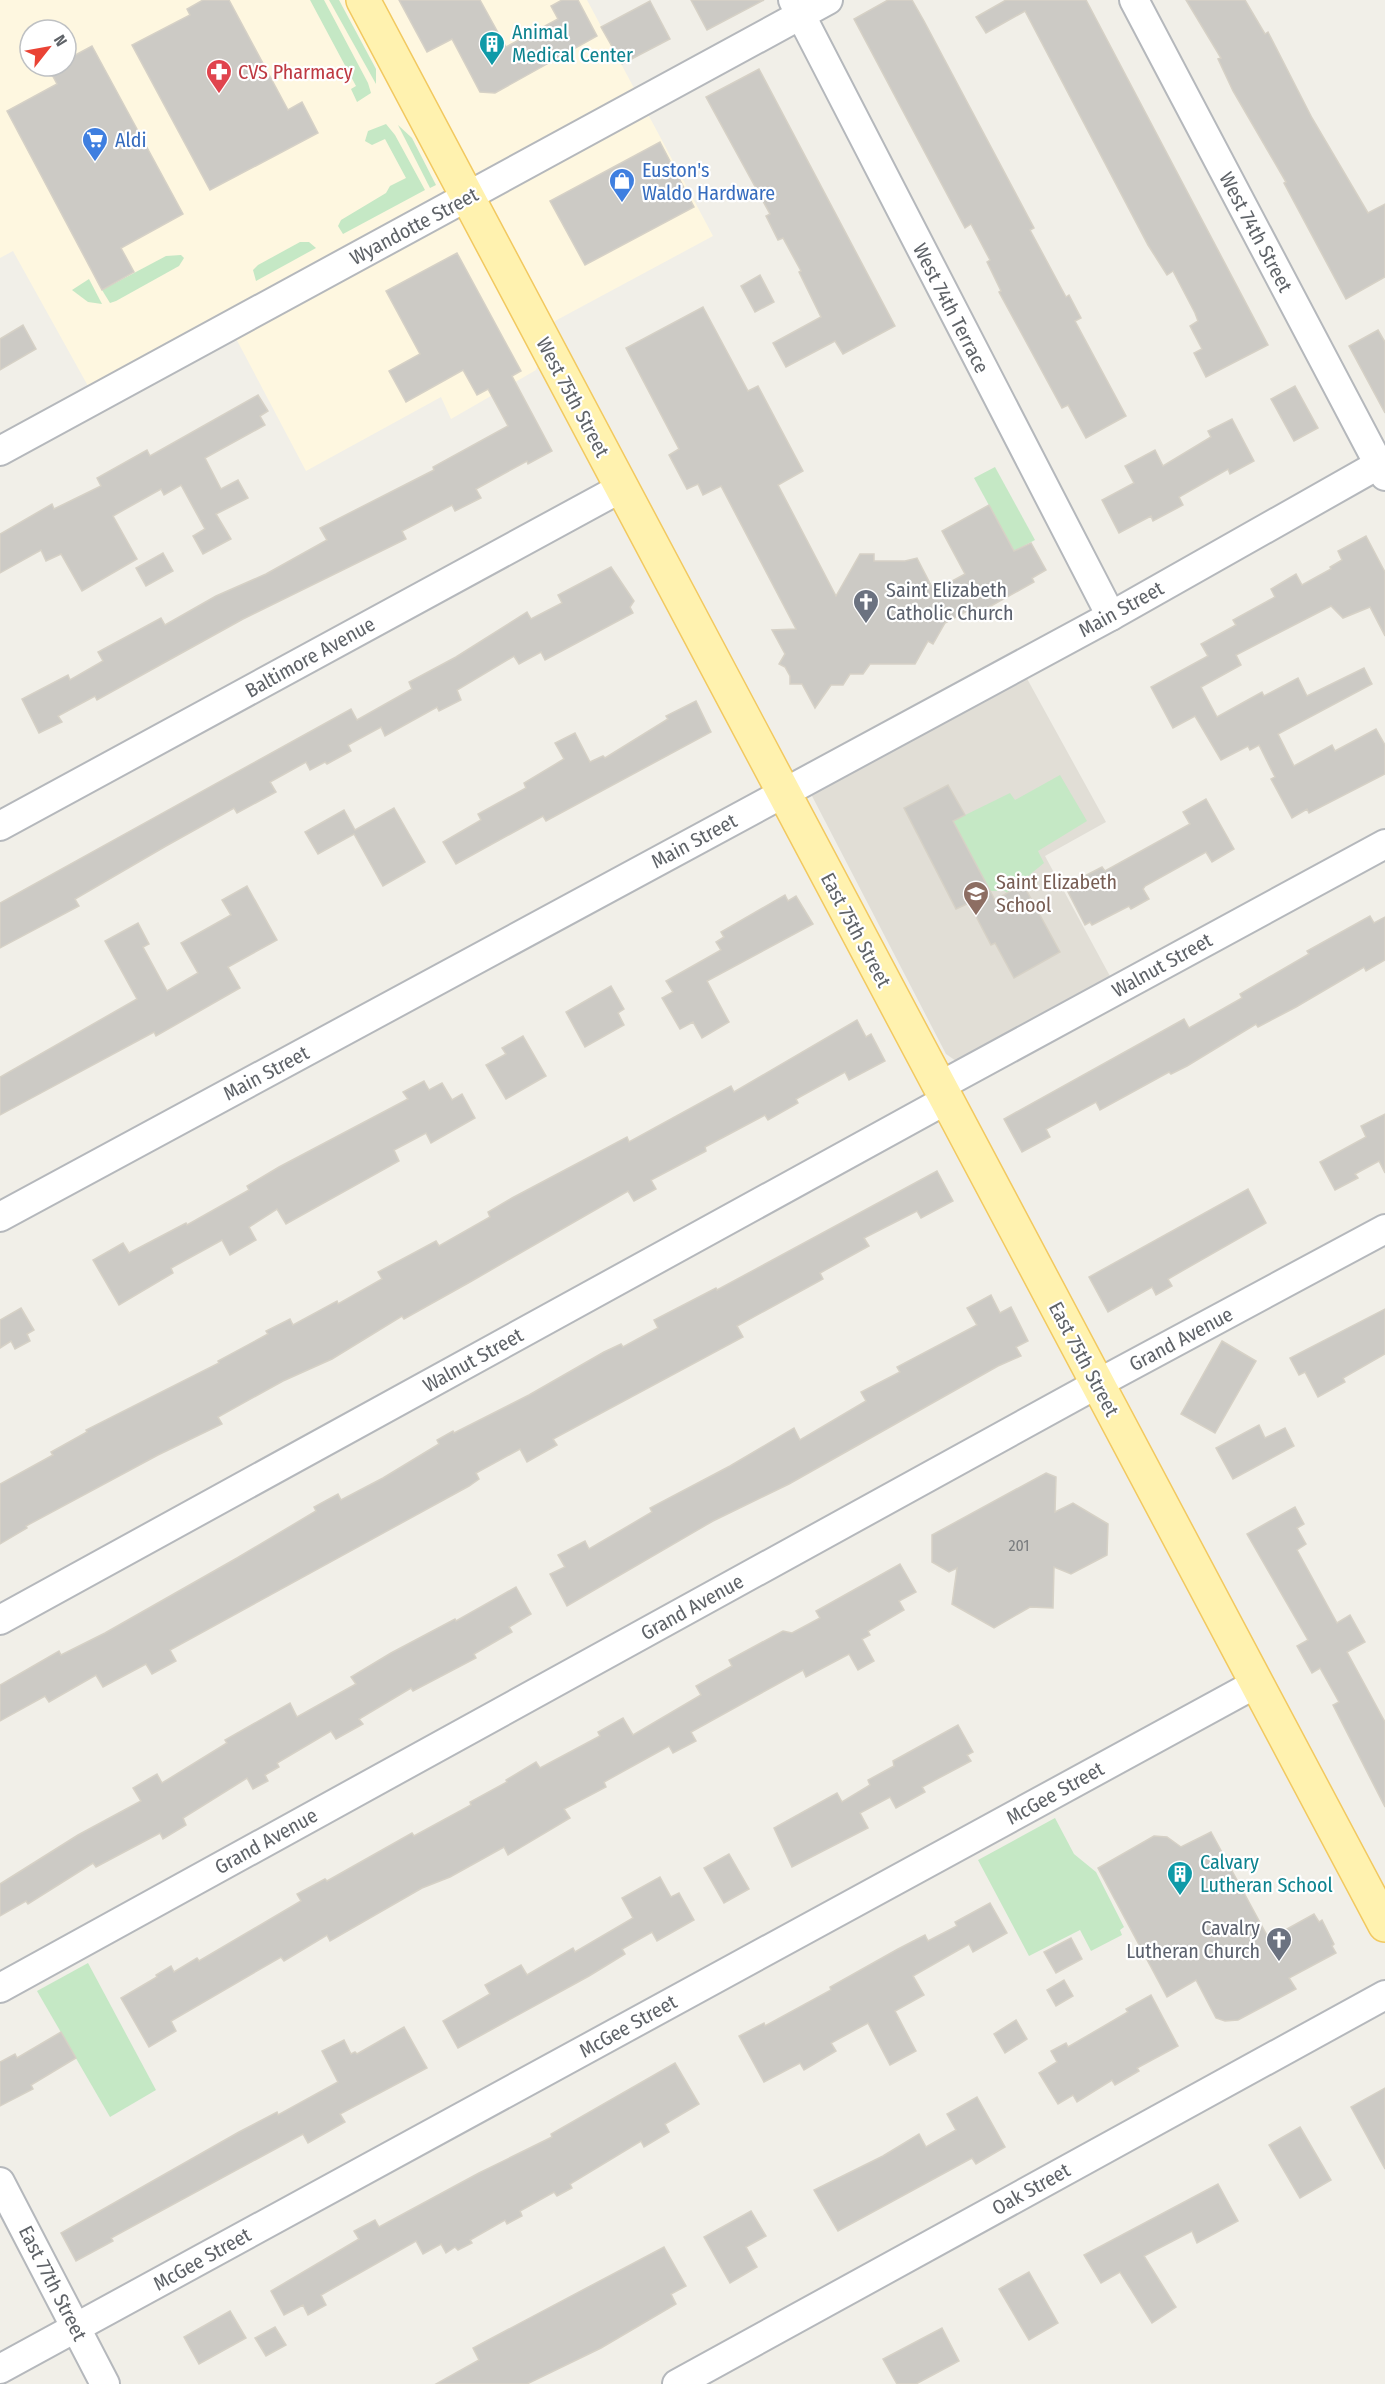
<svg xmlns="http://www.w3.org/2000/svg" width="1385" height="2384" viewBox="0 0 1385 2384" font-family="'Fira Sans Condensed',sans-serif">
<rect width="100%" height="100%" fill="#f1efe8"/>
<!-- commercial -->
<path fill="#fef7e0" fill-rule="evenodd" d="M0,0H587L713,236L555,321L536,370L451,419L441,397L306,471L222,312L88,386L13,251L0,258ZM30,30H66V66H30Z"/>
<!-- education -->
<path fill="#e1ded6" d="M1025,675L1106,822L1045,856L1111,978L956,1061L946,1054L812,796V792Z"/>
<!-- green -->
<g fill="#c5e8c5">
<path d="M310,0H324L368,83L371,93L357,102L351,89L356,86Z"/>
<path d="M329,0H339L376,69V84Z"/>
<path d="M386,124L395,135L425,190L343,234L338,226L341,220L386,193L390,186L406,178L385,139L372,145L365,141L368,131Z"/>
<path d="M398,125L412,138L436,185L430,188Z"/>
<path d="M300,242H309L316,248L256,281L253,270L258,265Z"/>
<path d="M181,255L184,258L179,266L116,301L110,303L102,290L166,256Z"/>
<path d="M89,279L102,304L88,302L72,290Z"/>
<path d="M995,467L1035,540L1014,551L974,478Z"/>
<path d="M1060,775L1087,821L1038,851L1044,863L1021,882L1022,885L1007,893L1005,891H990L953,821L1010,793L1015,800Z"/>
<path d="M1055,1818L1074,1854L1096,1872L1124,1927L1120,1930L1122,1935L1091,1951L1080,1930L1029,1956L978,1860Z"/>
<path d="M88,1963L156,2090L110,2117L37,1991Z"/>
</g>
<!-- building -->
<g fill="#cccac5" stroke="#d6d1c6" stroke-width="1.5">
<path d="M203,0H229L288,110L302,102L318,133L210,190L132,45L190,15L187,9Z"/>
<path d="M399,0H480L506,47L558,19L551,6L562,0H578L597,36L495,93L480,92L452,39L427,52Z"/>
<path d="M691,0H764L707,30Z"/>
<path d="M888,0H912L924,21L1034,228L1030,230L1066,297L1069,295L1081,318L1075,321L1126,416L1086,438L1068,405L1062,408L999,292L1001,291L987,262L990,260L971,224L965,228L854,19Z"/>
<path d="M1006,0H1086L1268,345L1206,377L1194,353L1202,349L1190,326L1198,321L1195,313L1173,271L1167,275L1148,245L1025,11L986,33L976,17Z"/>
<path d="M1186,0H1245L1265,34L1268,32L1312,118L1368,213L1385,204V277L1346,299L1284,183L1286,182L1233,91L1218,59L1221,58Z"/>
<path d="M650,1L670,39L622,64L601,27Z"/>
<path d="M92,46L183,214L121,248L134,272L102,290L7,111L57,84L49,69L66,66V60Z"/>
<path d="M759,69L895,326L843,354L835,341L786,367L773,343L821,317L799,272L801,271L783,238L778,240L766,216L770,214L706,97Z"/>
<path d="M660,142L694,207L585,265L550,201Z"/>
<path d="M457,253L521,371L512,376L552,451L528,464L527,461L476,489L481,498L455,511L452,505L402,531L406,539L243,619L97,700L95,696L58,716L62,722L39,733L22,699L68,675L70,680L103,661L98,652L161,618L165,625L216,596L266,574L327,540L320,528L434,470L433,467L508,426L488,389L477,395L463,370L406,402L389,371L420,354L386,291Z"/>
<path d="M760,275L774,302L755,312L741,286Z"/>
<path d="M703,307L748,391L758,386L803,471L778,485L836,596L860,554H874V561H905L917,558L934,591L965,574L942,531L989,505L1014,551L1031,543L1046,570L1032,578L1034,582L973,616L969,610L945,623L933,644L928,641L915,664H870L863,674H850L843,685H831L815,708L802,684H790V676L785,667L779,664L785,654L772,630L796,629L721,486L703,495L698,484L687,489L669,455L679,449L626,348Z"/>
<path d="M23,325L36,349L0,370V339Z"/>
<path d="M1378,330L1385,342V413L1349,346Z"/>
<path d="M1295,386L1318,428L1294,441L1271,399Z"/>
<path d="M258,395L268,411L260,416L265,425L205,458L221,489L238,480L248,498L216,514L231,539L203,554L193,536L205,529L181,485L164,495L161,489L113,516L137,559L82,591L61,554L46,561L41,550L0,573V534L52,504L54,509L101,486L97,478L147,450L150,456Z"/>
<path d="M1232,419L1254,461L1230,474L1228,469L1179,497L1183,505L1153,521L1151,516L1119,533L1102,500L1134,483L1125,466L1155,450L1163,466L1211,437L1208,431Z"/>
<path d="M1366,536L1385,572V636L1370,607L1343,618L1331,606L1236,655L1241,665L1201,687L1217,717L1262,692L1264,696L1298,678L1307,696L1364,668L1372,684L1278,734L1294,766L1332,745L1335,751L1376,729L1385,745V774L1309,813L1307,809L1292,818L1271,779L1275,777L1259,745L1250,750L1248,746L1221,760L1195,716L1173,728L1151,687L1208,656L1201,644L1236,625L1233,620L1275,597L1271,589L1296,574L1302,585L1331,569L1330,567L1342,560L1338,551Z"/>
<path d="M163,553L173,571L146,586L136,568Z"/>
<path d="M611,567L634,601L630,607L633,613L545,660L541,652L519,664L514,656L457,690L461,700L439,711L437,707L385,736L381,727L348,745L351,751L327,764L325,762L310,770L306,762L270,782L276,792L237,813L234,808L166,846L75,899L79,906L0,948V903L351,709L357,720L412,689L409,682L456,657L527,612L531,619L562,603L558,595Z"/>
<path d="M696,701L711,732L546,821L543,816L456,864L443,842L481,820L478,814L526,788L524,783L564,759L555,743L575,733L590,762L603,756L605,758L668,719L666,716Z"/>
<path d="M948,785L965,815L953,821L995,900L1023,884L1060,952L1014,978L995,943L991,945L969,903L956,909L904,808Z"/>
<path d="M1206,799L1234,849L1212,862L1206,852L1145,886L1143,889L1149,899L1131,909L1129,906L1092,925L1090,922L1085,925L1065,886L1102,867L1105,871L1190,824L1183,812Z"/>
<path d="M394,808L425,862L383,886L354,834L318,854L305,832L344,810L355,830Z"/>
<path d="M247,886L277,940L228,967L240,988L156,1036L154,1032L0,1115V1077L137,999L105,941L138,923L149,944L143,947L167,991L198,973L181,943L231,915L222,900Z"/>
<path d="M785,895L788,901L796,896L813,924L707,981L729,1022L702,1038L693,1022L680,1029L662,998L673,992L666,981L721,950L716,942L724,937L721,932Z"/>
<path d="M1370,916L1374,923L1385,917V960L1366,971L1364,967L1296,1007L1258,1027L1256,1024L1187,1066L1171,1074L1169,1072L1100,1110L1096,1102L1046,1129L1050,1137L1022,1152L1004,1119L1184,1019L1189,1028L1242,998L1240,994L1309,954L1307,951Z"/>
<path d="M611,986L624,1009L618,1013L624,1025L585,1047L566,1012Z"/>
<path d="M857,1020L866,1037L871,1034L885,1061L849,1080L845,1072L796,1099L798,1103L768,1120L765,1115L705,1147L706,1151L651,1180L656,1189L634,1201L628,1191L470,1282L404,1319L402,1316L332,1359L283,1381L218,1417L222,1424L158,1455L26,1526L27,1528L0,1544V1484L53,1455L51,1452L87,1432L86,1430L219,1363L218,1361L268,1334L266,1331L290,1319L293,1325L337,1301L338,1304L382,1279L378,1272L436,1241L439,1246L490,1217L488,1212L512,1198L627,1137L629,1142L731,1086L734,1092Z"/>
<path d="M523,1036L546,1076L506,1099L486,1065L506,1054L502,1048Z"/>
<path d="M424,1081L429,1090L442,1083L452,1100L462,1094L475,1118L431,1143L426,1133L394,1150L399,1161L286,1224L277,1209L249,1227L256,1240L230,1255L222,1240L171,1268L173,1273L119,1305L93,1260L123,1243L129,1253L186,1223L187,1225L249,1190L247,1186L279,1167L408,1099L403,1092Z"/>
<path d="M1385,1114V1173L1379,1161L1355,1174L1358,1178L1335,1190L1320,1162L1366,1137L1361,1126Z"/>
<path d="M937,1171L953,1201L921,1218L917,1211L864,1238L869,1246L820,1273L823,1279L737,1326L743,1337L553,1439L557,1445L527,1462L520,1449L476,1473L479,1479L469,1486L170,1650L176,1661L152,1674L146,1664L103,1687L96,1675L49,1702L45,1696L0,1721V1685L59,1651L61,1655L105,1633L237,1558L316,1511L314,1507L338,1494L341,1500L383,1478L439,1444L437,1440L453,1431L454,1433L529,1395L604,1352L621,1344L623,1347L658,1328L654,1320L716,1288L717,1290Z"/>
<path d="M1248,1189L1266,1223L1168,1279L1172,1286L1156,1295L1152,1287L1108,1312L1089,1277Z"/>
<path d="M991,1295L1000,1313L1011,1307L1028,1341L1016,1347L1021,1356L998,1366L789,1484L713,1521L567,1606L550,1574L565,1567L558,1555L585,1541L589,1549L652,1512L650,1508L730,1466L794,1428L800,1440L866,1401L861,1392L900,1372L897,1367L977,1325L967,1308Z"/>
<path d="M21,1308L34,1330L27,1334L30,1341L15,1349L11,1341L0,1348V1320Z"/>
<path d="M1385,1309V1354L1343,1378L1345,1382L1318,1397L1305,1372L1299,1375L1290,1358Z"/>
<path d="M1222,1341L1256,1361L1215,1433L1181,1414Z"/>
<path d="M1259,1425L1265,1438L1285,1428L1294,1446L1233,1479L1216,1448Z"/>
<path d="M1046,1473L1056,1477L1055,1512L1073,1503L1108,1524L1107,1555L1071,1574L1054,1567L1053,1608L1030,1607L994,1628L952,1604L957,1568L949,1572L932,1562V1535Z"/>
<path d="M1295,1507L1304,1524L1297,1528L1306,1544L1297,1550L1337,1623L1350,1615L1365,1642L1347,1652L1385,1722V1807L1333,1705L1339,1702L1320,1668L1312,1673L1297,1646L1308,1640L1247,1534Z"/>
<path d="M900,1564L916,1592L899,1601L904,1610L868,1631L870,1635L862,1639L874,1661L858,1670L849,1654L806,1677L803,1670L691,1732L696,1741L673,1753L669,1746L604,1782L606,1787L564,1809L570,1818L508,1855L504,1847L450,1877L422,1888L330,1941L327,1935L284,1961L281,1957L171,2021L176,2031L149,2047L121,1998L157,1977L156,1975L171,1966L174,1972L197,1958L199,1961L301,1901L297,1894L325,1879L327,1881L412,1833L414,1836L471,1805L470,1802L507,1782L506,1780L536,1762L540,1768L600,1736L598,1732L623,1718L633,1735L701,1695L696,1686L732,1666L729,1660L783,1631L792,1633L820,1618L816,1611Z"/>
<path d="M516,1587L531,1614L509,1627L512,1632L474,1654L476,1658L413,1691L411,1688L359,1719L363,1724L336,1739L331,1731L277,1763L279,1767L265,1775L268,1781L253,1789L247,1778L183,1818L186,1825L163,1839L160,1833L96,1867L93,1863L28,1904L26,1901L0,1916V1884L78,1835L141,1801L133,1788L157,1774L162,1783L227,1743L225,1740L290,1703L297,1717L356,1684L351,1677L391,1653L455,1619L456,1621Z"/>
<path d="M958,1725L973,1752L967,1755L971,1761L922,1787L925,1792L896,1808L890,1797L860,1813L868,1828L792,1867L774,1828L837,1793L842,1802L870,1785L868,1780L894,1766L893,1761Z"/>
<path d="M1211,1832L1269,1939L1314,1914L1319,1922L1322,1920L1334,1944L1332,1946L1336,1953L1289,1978L1296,1989L1238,2020L1225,2021L1216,2018L1196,1980L1167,1997L1098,1868L1154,1836L1167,1837L1181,1847Z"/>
<path d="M729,1854L749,1889L724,1903L704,1868Z"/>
<path d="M660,1877L671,1897L679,1893L694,1920L657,1941L652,1932L622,1949L625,1954L589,1976L458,2048L443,2021L490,1994L485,1985L521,1965L527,1975L573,1948L575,1952L633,1918L622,1898Z"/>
<path d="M990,1903L1007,1933L973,1952L969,1944L913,1976L924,1995L895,2011L916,2051L890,2065L868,2023L831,2043L836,2051L804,2070L800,2063L764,2082L739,2036L764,2023L765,2026L831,1990L830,1987L898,1949L925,1935L928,1941L957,1926L955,1922Z"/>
<path d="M1071,1938L1082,1959L1056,1973L1044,1952Z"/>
<path d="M1064,1980L1073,1996L1056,2006L1047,1990Z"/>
<path d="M1151,1995L1178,2046L1137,2068L1139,2071L1115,2085L1112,2080L1077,2102L1073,2095L1058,2104L1039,2073L1057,2062L1051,2051L1066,2043L1068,2047L1128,2012L1126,2009Z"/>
<path d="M1016,2020L1027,2039L1005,2053L994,2034Z"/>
<path d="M404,2027L427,2068L340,2114L345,2122L308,2143L303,2134L111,2238L113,2241L76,2261L61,2233L239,2132L277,2112L278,2115L338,2082L322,2051L344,2040L351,2054L355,2052L357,2054Z"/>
<path d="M61,2032L76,2058L31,2085L33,2089L0,2106V2062L15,2054L17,2058Z"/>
<path d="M675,2063L699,2104L665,2124L669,2132L644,2147L641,2141L570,2184L572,2188L557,2196L554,2192L520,2211L522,2216L507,2224L505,2220L470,2240L472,2243L458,2250L455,2247L446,2253L441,2244L423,2254L416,2241L321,2295L326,2305L308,2315L303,2305L284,2315L271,2291L359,2239L354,2231L375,2220L379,2227L479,2173L552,2137L551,2134Z"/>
<path d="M1385,2088V2169L1351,2107Z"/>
<path d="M977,2097L1005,2147L976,2164L972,2158L838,2231L814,2190L883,2156L919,2134L926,2147L956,2130L947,2114Z"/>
<path d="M1300,2127L1331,2180L1300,2198L1269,2145Z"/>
<path d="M1218,2184L1238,2221L1197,2243L1192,2231L1144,2256L1176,2307L1152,2323L1120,2272L1101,2283L1084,2255Z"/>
<path d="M751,2211L766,2236L746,2247L757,2267L730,2283L704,2237Z"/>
<path d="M664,2247L686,2286L671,2294L676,2304L601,2348L527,2384H436L479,2360L473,2348Z"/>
<path d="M1029,2272L1058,2323L1029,2340L999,2289Z"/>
<path d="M230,2311L246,2338L199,2364L184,2337Z"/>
<path d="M275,2327L286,2345L266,2356L255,2338Z"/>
<path d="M942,2328L959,2361L916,2384H897L883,2359Z"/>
</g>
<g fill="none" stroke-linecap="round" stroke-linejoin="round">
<defs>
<g id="minor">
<path d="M793,0L1111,616"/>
<path d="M1134,0L1385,476"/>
<path d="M0,451L828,0"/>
<path d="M0,826L621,488"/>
<path d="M940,1086L1385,844"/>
<path d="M0,1217L1111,616L1385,461"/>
<path d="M0,1620L946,1100"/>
<path d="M0,1988L1097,1384L1385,1229"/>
<path d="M0,2182L105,2384"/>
<path d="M0,2369L1257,1683"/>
<path d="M677,2384L1385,1995"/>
</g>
<path id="major" d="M363,0L1385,1925"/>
</defs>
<!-- minor casing -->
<use href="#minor" stroke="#b5b8bc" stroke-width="32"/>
<!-- major casing -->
<use href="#major" stroke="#f2c960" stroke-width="36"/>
<!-- minor -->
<use href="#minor" stroke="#fff" stroke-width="28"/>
<!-- major -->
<use href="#major" stroke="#fff2af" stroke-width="33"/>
</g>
<!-- icons -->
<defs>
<symbol id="building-pin" viewBox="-11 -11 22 30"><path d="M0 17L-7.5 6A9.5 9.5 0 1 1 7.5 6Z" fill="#0f9aa8" stroke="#fff"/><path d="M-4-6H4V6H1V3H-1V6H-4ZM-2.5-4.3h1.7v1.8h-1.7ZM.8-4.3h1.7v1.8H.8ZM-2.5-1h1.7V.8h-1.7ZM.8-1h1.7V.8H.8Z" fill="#fff"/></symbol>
<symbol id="pharmacy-pin" viewBox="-11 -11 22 30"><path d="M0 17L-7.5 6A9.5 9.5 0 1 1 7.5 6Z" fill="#e0444e" stroke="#fff"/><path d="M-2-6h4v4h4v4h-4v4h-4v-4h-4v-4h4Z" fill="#fff"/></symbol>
<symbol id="supermarket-pin" viewBox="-11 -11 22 30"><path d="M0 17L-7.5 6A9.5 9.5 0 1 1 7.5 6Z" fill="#3f7fe0" stroke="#fff"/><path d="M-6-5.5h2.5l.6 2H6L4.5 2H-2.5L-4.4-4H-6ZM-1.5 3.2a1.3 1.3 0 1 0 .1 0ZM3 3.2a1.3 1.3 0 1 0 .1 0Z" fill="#fff"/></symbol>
<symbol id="shop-pin" viewBox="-11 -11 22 30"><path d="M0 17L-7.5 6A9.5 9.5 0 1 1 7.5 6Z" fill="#3f7fe0" stroke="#fff"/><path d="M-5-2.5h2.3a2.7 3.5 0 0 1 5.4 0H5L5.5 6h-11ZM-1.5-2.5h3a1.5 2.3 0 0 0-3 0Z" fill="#fff"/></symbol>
<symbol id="church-pin" viewBox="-11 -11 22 30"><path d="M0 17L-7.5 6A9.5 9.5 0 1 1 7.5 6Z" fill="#6b7280" stroke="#fff"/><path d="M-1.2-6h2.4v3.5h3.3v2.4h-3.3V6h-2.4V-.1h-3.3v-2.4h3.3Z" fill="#fff"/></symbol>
<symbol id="school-pin" viewBox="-11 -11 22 30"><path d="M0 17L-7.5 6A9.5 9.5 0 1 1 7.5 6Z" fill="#8d6e63" stroke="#fff"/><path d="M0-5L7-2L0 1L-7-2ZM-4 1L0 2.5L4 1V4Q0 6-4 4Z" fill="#fff"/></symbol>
</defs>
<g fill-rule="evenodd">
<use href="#building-pin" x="477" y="29" width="30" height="40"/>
<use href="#pharmacy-pin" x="204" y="57" width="30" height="40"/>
<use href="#supermarket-pin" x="80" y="125" width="30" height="40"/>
<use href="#shop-pin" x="607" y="166" width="30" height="40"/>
<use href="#church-pin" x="851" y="587" width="30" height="40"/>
<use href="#school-pin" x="961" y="879" width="30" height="40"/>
<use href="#building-pin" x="1165" y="1859" width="30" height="40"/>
<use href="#church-pin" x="1264" y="1925" width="30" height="40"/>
</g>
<g text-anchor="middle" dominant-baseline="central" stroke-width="4.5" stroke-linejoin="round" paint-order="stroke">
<!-- number labels -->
<g font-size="16" fill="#7a7d7f">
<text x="1019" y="1545">201</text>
</g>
<!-- culture labels -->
<g font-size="20" fill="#0d838f" stroke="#fff" text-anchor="start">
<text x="512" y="32">Animal<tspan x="512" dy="23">Medical Center</tspan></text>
<text x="1200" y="1862">Calvary<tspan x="1200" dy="23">Lutheran School</tspan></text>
</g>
<!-- health labels -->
<g font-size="20" fill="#be3a42" stroke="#fff" text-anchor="start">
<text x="238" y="72">CVS Pharmacy</text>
</g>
<!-- shop labels -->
<g font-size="20" fill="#366cbe" stroke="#fff" text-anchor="start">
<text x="115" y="140">Aldi</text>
<text x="642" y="170">Euston's<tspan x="642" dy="23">Waldo Hardware</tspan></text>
</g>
<!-- street labels -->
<g font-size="20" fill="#5f6368" stroke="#fff">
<text transform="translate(414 226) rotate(-28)">Wyandotte Street</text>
<text transform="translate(1256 232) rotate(62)">West 74th Street</text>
<text transform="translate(951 308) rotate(63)">West 74th Terrace</text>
<text transform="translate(573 397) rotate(62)">West 75th Street</text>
<text transform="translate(1121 609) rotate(-29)">Main Street</text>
<text transform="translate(310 657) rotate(-29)">Baltimore Avenue</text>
<text transform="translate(694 841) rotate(-28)">Main Street</text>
<text transform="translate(856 930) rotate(62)">East 75th Street</text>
<text transform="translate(1162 965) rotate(-29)">Walnut Street</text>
<text transform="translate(266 1073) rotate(-28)">Main Street</text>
<text transform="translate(1181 1339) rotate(-28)">Grand Avenue</text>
<text transform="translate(1084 1359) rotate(62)">East 75th Street</text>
<text transform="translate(473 1360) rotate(-29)">Walnut Street</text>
<text transform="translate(692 1607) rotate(-29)">Grand Avenue</text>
<text transform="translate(1055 1793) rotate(-29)">McGee Street</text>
<text transform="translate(266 1841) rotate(-29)">Grand Avenue</text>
<text transform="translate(628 2026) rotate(-29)">McGee Street</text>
<text transform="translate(1031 2189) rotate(-29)">Oak Street</text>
<text transform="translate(202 2259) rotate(-29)">McGee Street</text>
<text transform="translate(53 2283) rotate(63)">East 77th Street</text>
</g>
<!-- worship labels -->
<g font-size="20" fill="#5b616d" stroke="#fff" text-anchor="start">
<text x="886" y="590">Saint Elizabeth<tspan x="886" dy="23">Catholic Church</tspan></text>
<text x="1260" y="1928" text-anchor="end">Cavalry<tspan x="1260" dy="23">Lutheran Church</tspan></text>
</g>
<!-- education labels -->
<g font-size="20" fill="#785e54" stroke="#fff" text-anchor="start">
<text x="996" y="882">Saint Elizabeth<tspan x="996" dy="23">School</tspan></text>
</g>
</g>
<!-- north arrow -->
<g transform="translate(48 48) rotate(59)"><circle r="28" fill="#ffffff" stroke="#bfc1c3" stroke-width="1.5"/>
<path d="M0-4.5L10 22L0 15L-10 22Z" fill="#ea4335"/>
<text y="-9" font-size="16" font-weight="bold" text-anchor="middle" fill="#5f6368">N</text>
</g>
</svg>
